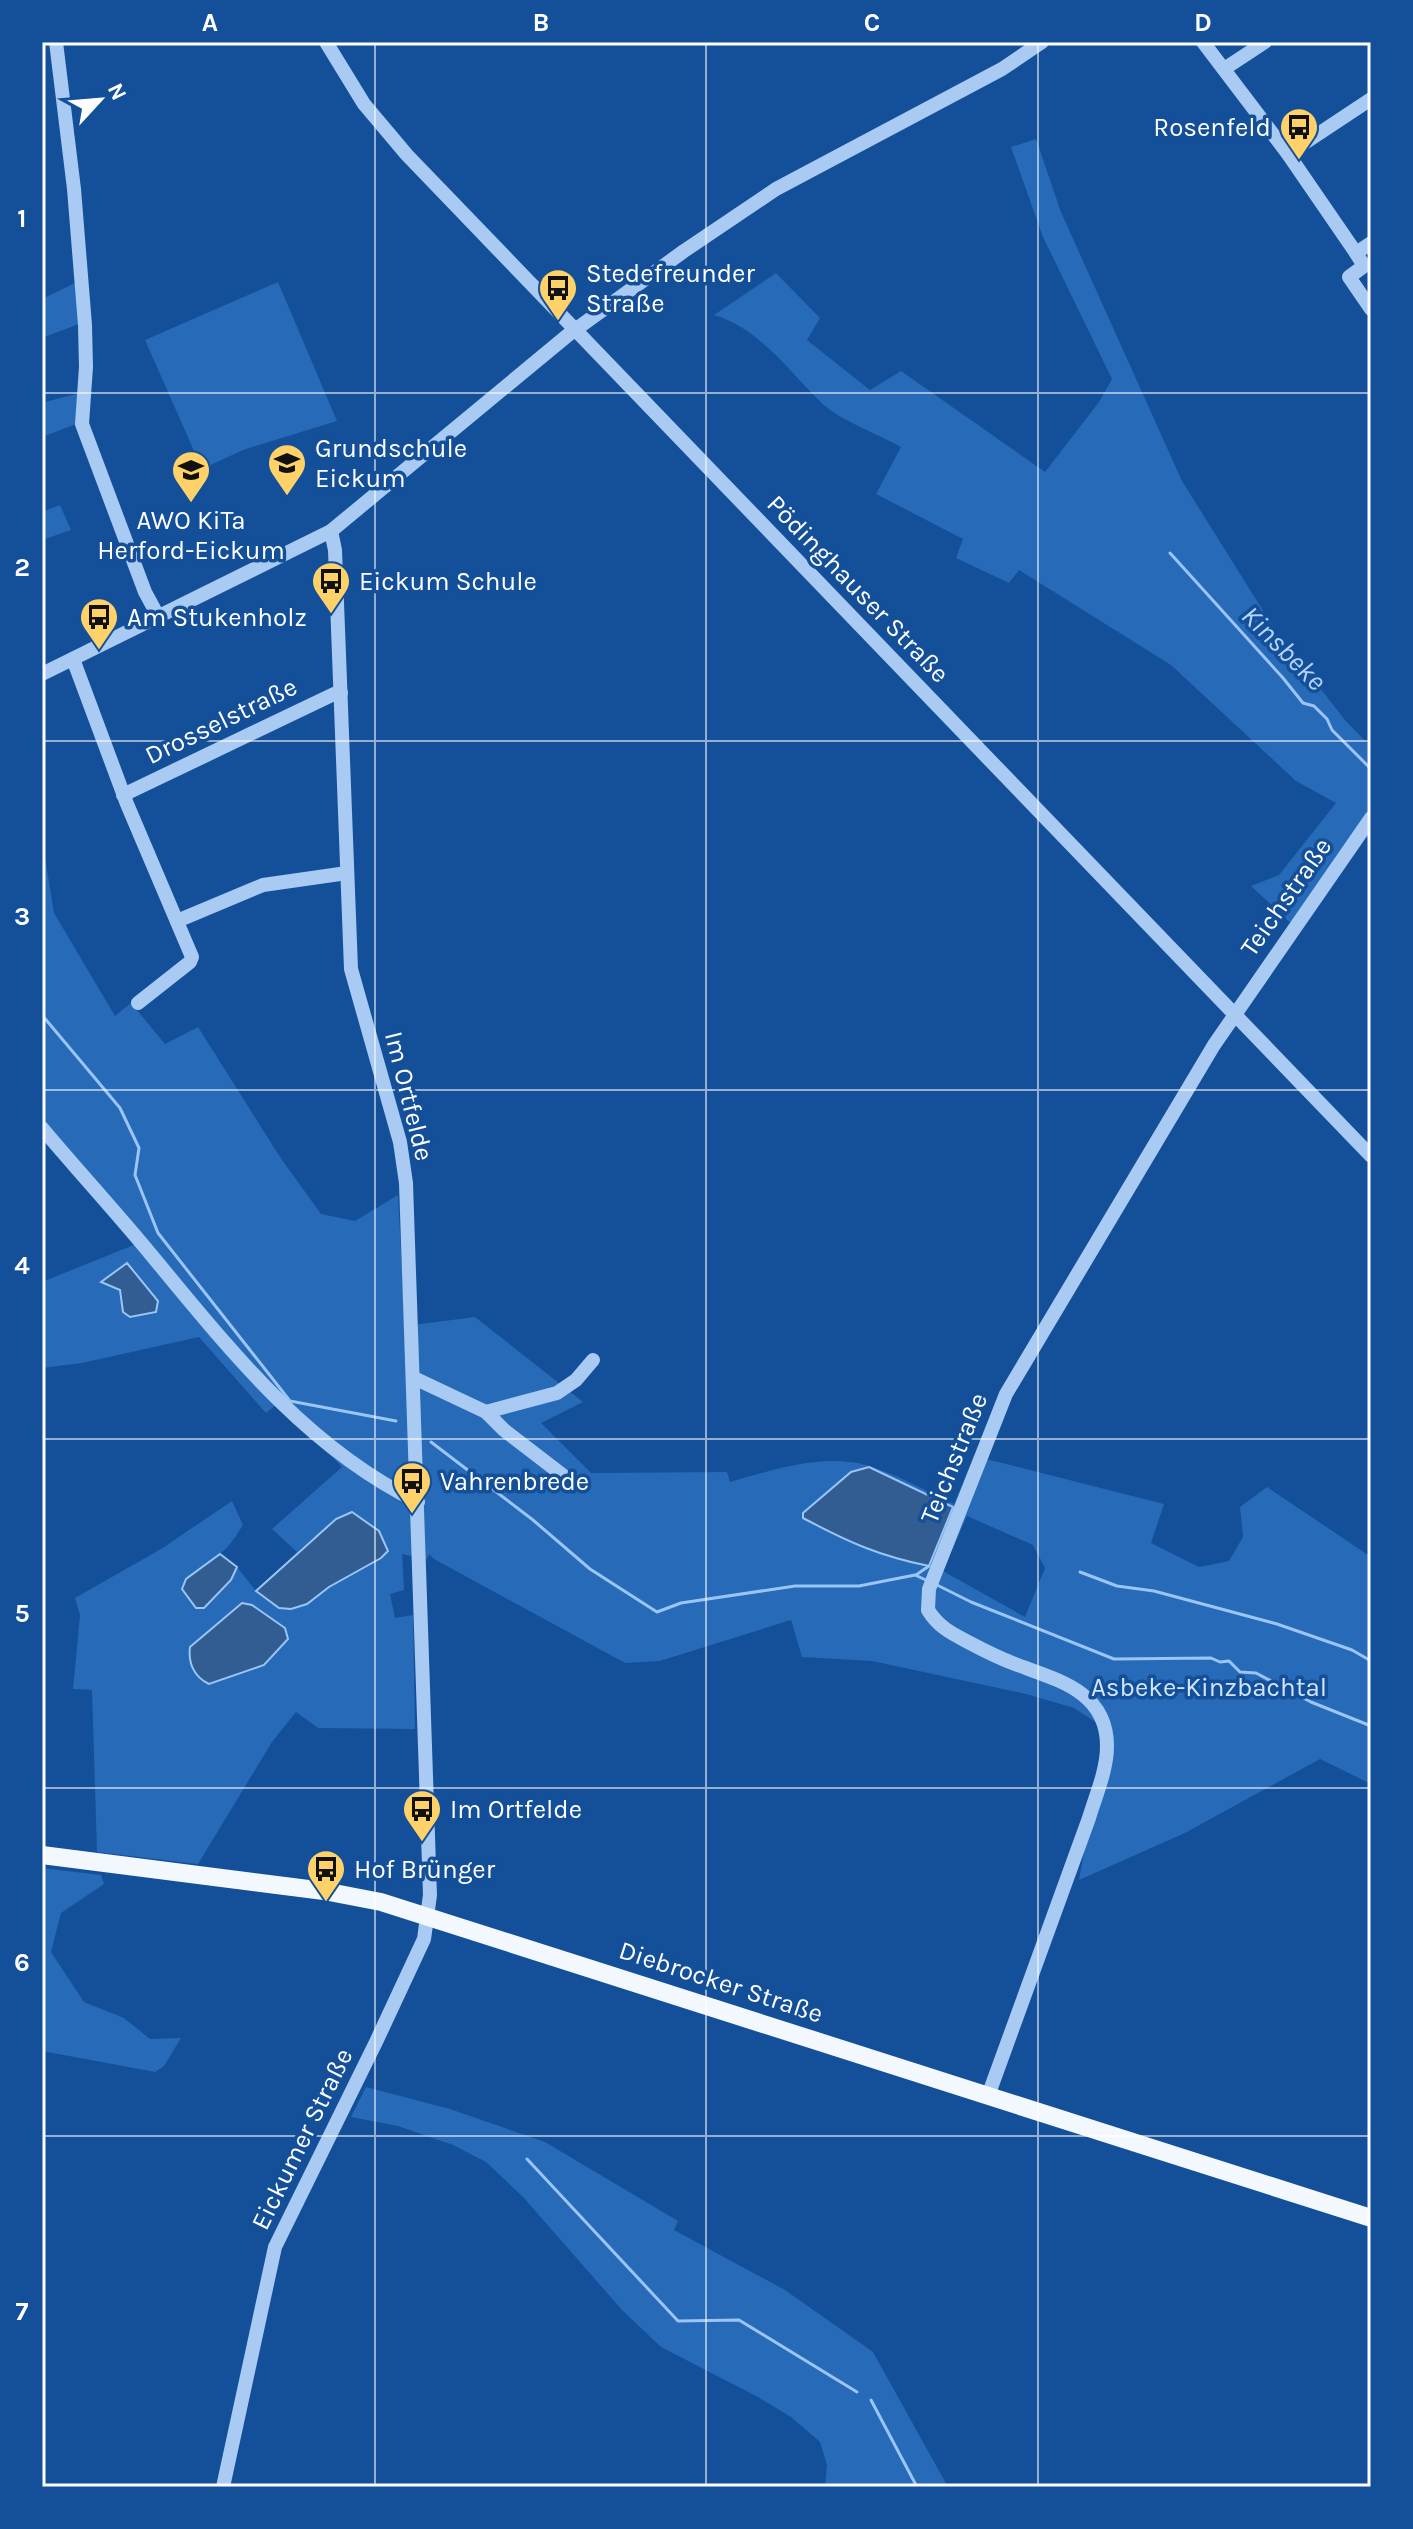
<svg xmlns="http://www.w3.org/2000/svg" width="1413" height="2529" viewBox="0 0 1413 2529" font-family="Karla,sans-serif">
<rect width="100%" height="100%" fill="#144f99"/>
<!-- green -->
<g fill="#276ab7" fill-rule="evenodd">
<path d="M1036,139L1061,212L1182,481L1277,633L1345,720L1371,747V846L1364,832L1296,928L1251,886L1279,875L1336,803L1296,781L1171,665L1019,570L1009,583L956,558L963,539L876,494L901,447C880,435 840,420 824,405C789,372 761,329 714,315L776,273L820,318L807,340L870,390L901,371L1045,472L1099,402L1112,379L1043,237L1011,147Z"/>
<path d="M278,282L337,421L243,450L202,469L145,340Z"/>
<path d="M75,283L79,324L42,338V299Z"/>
<path d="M80,393L79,423L42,437V397L45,402Z"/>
<path d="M60,505L71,530L42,540V512Z"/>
<path d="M42,839L54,913L115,1016L131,1003L165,1044L198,1027L280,1157L321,1214L355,1221L398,1195L405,1326L475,1317L583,1402L541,1423L591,1473L727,1472L730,1482C776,1469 829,1451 875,1468C902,1477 928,1492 954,1504L974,1456L1164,1504L1151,1543L1199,1567L1229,1561L1243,1537L1240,1507L1267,1487L1371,1557V1784L1320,1759L1185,1833L1079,1880L1103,1748L1097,1723L1074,1708L1026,1694L872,1661L802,1657L791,1620L660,1661L625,1663L434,1559L429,1554L427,1559L402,1554L404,1590L390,1594L395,1618L413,1615L415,1729L318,1728L296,1712L272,1742L198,1864L97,1852L92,1690L73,1689L80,1615L75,1598L161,1549L232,1501L243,1525C236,1536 230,1546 219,1555C206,1566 189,1572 182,1589L196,1608H204L230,1580L237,1567L256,1591L307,1604L329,1587L381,1558L336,1519L297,1552L272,1529L342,1467L278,1403L266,1413L199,1337L82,1363L42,1368V1282L136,1244L42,1139ZM967,1516L1033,1545L1045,1568L1025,1617L943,1571Z"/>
<path d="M42,1868L101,1875L104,1884L61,1913L51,1952L84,2002L124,2018L150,2039L181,2038L164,2066L155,2072L42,2051Z"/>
<path d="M366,2087L450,2109L545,2142L678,2221L674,2230L785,2290L873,2352L948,2487H825L827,2465L820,2442L791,2417L758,2397L661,2347L622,2310L523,2197L486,2162L453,2145L398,2126L351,2117Z"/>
</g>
<!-- water -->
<g fill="#325d93" stroke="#9ac5f6" stroke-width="2">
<path d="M127,1263L158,1301L156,1312L130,1317L123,1312L120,1290L101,1282Z"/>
<path d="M869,1467L953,1507L929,1566C879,1556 848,1542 803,1518V1513L851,1472Z"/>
<path d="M352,1512L379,1531L388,1551L381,1558L329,1587L307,1604L291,1609L279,1608L256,1591L336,1519Z"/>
<path d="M220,1554L237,1567L231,1580L204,1608H196L182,1589L186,1579Z"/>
<path d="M242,1603L252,1605L285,1628L288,1639L264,1665L209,1684C194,1677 188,1663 190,1647Z"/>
</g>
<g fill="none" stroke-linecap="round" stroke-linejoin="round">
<!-- stream -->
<g stroke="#9ac5f6" stroke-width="3">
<path d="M1170,553L1283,678L1303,703L1314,706L1327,719L1332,730L1371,769"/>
<path d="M42,1015L120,1108L139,1148L135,1175L158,1233L290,1401L396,1421"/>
<path d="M431,1442L533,1520L590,1569L657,1612L681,1603L795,1586H859L915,1575L928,1581"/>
<path d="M1080,1572L1117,1586L1154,1591L1277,1624L1352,1650L1371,1661"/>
<path d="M916,1575L929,1566"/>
<path d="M935,1584L971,1602L1114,1659L1211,1658L1220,1662L1229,1661L1240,1672L1256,1673L1311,1702L1371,1726"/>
<path d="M527,2159L678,2321L739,2320L857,2392"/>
<path d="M871,2400L917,2487"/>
</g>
<!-- minor -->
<g stroke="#a8caf3" stroke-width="14">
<path d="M56,42L74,189L85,325L86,367L82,424L145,592L158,616"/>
<path d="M326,42L364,104L407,155L1371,1156"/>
<path d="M1203,42L1288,154L1356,253L1371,243"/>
<path d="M1224,69L1265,42"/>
<path d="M1288,154L1371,99"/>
<path d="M1356,253L1364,266L1349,277L1371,309"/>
<path d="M73,659L127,804L192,957L190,962L138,1003"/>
<path d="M42,674L331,531L568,335L684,251L776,189L1002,69L1042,42"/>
<path d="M123,795L334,694L341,693"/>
<path d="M177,921L263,885L347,873"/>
<path d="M42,1128C78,1171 117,1213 153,1257C230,1350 307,1448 418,1502"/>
<path d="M414,1378L486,1412L504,1430L569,1480"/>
<path d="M486,1412L557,1393L576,1380L593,1360"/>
<path d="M988,2096L1089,1818C1096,1795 1107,1770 1107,1746C1107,1691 1057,1680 1015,1664C999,1658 985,1651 970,1643C953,1634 939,1628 928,1610L929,1589L1006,1394L1214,1045L1371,818"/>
<path d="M223,2487L275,2247L376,2042L424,1939L430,1895L406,1183L400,1142L351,969L335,550L331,531"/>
</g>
<!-- major -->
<path stroke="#f3f8ff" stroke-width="18" d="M42,1855L324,1891L381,1902L1371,2218"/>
</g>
<!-- grid -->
<path fill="none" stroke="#fff" stroke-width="2" stroke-opacity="0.55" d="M375,42V2487M706,42V2487M1038,42V2487M42,393H1371M42,741H1371M42,1090H1371M42,1439H1371M42,1788H1371M42,2136H1371"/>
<!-- icons -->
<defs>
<symbol id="bus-pin" viewBox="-11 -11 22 30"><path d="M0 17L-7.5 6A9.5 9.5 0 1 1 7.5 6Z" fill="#ffd269" stroke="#144f99"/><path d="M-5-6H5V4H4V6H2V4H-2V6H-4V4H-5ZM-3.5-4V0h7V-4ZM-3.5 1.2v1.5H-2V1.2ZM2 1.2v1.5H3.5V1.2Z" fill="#111"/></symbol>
<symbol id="school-pin" viewBox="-11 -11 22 30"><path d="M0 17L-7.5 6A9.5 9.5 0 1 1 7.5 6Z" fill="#ffd269" stroke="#144f99"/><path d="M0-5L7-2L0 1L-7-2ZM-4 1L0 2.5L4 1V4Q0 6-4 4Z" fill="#111"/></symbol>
</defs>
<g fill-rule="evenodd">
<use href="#bus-pin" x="1277" y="105" width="44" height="60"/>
<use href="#bus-pin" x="536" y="266" width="44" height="60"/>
<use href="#school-pin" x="265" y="441" width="44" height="60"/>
<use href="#school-pin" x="169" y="448" width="44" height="60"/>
<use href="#bus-pin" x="309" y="559" width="44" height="60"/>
<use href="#bus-pin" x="77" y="595" width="44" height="60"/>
<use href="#bus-pin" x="390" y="1459" width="44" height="60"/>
<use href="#bus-pin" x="400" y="1787" width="44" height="60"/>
<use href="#bus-pin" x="304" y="1847" width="44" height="60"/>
</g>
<g text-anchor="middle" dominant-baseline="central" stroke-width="7" stroke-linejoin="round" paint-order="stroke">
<!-- poi labels -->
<g font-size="26" fill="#fff" stroke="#144f99" text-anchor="start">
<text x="1271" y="127" text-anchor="end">Rosenfeld</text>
<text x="586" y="273">Stedefreunder<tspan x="586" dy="30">Straße</tspan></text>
<text x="315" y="448">Grundschule<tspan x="315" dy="30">Eickum</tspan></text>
<text x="191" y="520" text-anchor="middle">AWO KiTa<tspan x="191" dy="30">Herford-Eickum</tspan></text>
<text x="359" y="581">Eickum Schule</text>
<text x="127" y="617">Am Stukenholz</text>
<text x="440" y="1481">Vahrenbrede</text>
<text x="450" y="1809">Im Ortfelde</text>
<text x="354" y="1869">Hof Brünger</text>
</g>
<!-- street labels -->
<g font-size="26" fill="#fff" stroke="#144f99">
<text transform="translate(858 589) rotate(46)">Pödinghauser Straße</text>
<text transform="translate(221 721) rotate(-26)">Drosselstraße</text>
<text transform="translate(1286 897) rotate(-55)">Teichstraße</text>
<text transform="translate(409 1096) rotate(76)">Im Ortfelde</text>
<text transform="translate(954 1458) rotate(-68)">Teichstraße</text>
<text transform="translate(721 1982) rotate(18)">Diebrocker Straße</text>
<text transform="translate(302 2139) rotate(-64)">Eickumer Straße</text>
</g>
<!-- park labels -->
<g font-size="26" fill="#d0e5fd" stroke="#144f99">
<text x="1209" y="1687">Asbeke-Kinzbachtal</text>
</g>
<!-- water labels -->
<g font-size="28" font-style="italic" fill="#b4d4f9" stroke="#144f99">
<text transform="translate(1284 648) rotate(45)">Kinsbeke</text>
</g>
</g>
<!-- border -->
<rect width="1413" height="2529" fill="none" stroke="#144f99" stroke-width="88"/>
<!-- north arrow -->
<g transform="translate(100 100) rotate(64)" stroke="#144f99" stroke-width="6" paint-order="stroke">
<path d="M0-6L14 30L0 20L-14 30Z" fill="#ffffff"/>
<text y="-12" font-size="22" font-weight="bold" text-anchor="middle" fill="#ffffff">N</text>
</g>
<rect x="44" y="44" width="1325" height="2441" fill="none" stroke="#fff" stroke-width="3"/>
<g font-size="26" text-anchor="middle" font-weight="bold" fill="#fff">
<text x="210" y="31">A</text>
<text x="541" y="31">B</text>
<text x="872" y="31">C</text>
<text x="1203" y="31">D</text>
<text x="22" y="227">1</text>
<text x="22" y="576">2</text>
<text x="22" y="925">3</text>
<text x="22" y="1274">4</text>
<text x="22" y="1622">5</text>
<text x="22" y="1971">6</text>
<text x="22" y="2320">7</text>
</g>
</svg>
